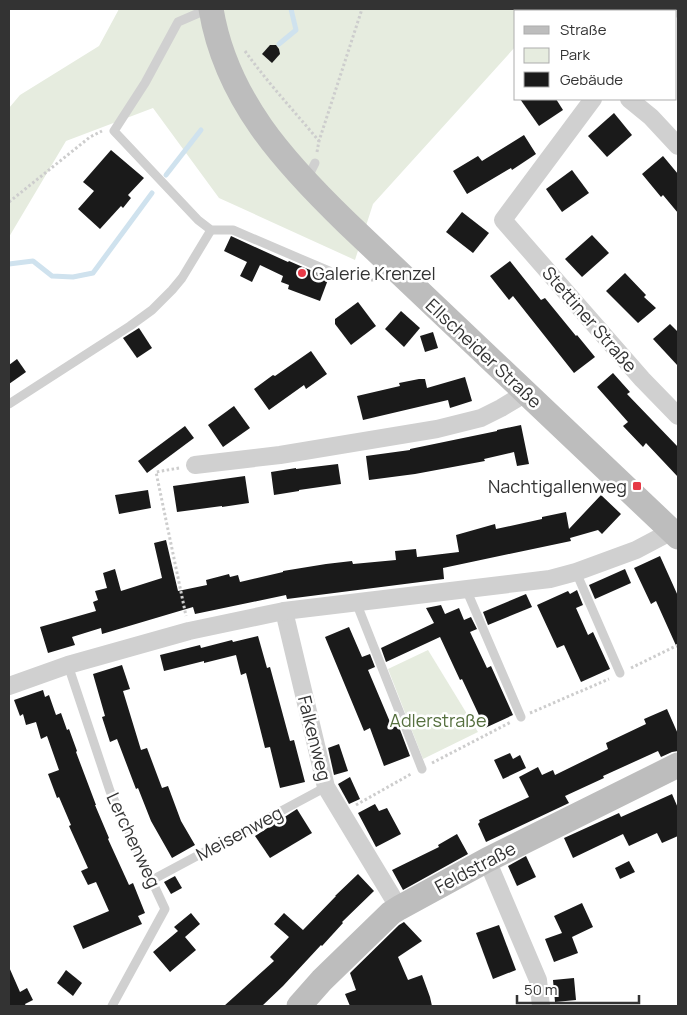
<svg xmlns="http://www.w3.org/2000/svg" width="687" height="1015" viewBox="0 0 687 1015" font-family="Manrope,sans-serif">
<rect width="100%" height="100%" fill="#fff"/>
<!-- green -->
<g fill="#e6ecdf">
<path d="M119,9H547L545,11H516V46L373,204L355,260L219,198L153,108L66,141L9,237V108L20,95L99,46Z"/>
<path d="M428,650L478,732L423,759L388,669Z"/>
</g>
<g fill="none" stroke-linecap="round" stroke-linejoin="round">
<!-- stream -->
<g stroke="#cfe2ee" stroke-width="5">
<path d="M279,44L296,30L291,9"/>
<path d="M166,175L201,130"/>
<path d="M9,264L33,261L52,276L73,277L93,273L152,193"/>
</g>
</g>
<!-- building -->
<g fill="#1a1a1a">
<path d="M270,45H276L279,49L280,54L272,63L262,54Z"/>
<path d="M520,99H556L563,110L539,126Z"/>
<path d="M614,113L632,135L607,157L588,136Z"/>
<path d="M524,135L536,154L512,170L511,168L467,194L453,171L478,156L482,161Z"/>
<path d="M111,150L144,178L128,195L131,198L123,208L121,206L100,229L78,209L94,191L83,182Z"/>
<path d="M663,156L678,174V213L663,195L661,197L642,174Z"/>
<path d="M572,170L589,193L562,212L546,189Z"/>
<path d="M462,212L489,233L473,253L446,232Z"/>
<path d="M592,235L609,253L582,277L565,259Z"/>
<path d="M231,236L288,262L289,261L305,268L329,277L320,301L288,289L289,285L281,282L283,276L260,265L252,282L240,276L247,262L224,251Z"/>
<path d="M510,261L541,300L545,298L576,336L577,335L595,357L574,373L513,296L509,300L490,276Z"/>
<path d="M625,273L646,295L644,297L656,308L638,323L606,291Z"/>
<path d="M358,302L376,326L351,345L335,324V319Z"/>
<path d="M401,311L420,328L404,347L385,329Z"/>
<path d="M670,324L678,332V366L653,339Z"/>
<path d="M139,328L152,348L137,358L123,338Z"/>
<path d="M433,332L438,348L425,352L420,336Z"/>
<path d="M311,351L327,374L306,389L304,385L269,410L254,389L273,375L275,376Z"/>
<path d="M17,359L26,372L9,384V365Z"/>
<path d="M613,373L630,392L627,394L678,447V477L646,443L643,447L623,426L628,422L597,387Z"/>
<path d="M465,377L472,401L450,408L448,400L363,420L357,396L400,386L399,383L419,379H425L427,388Z"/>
<path d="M234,406L250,428L223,447L208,425Z"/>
<path d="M521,425L529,464L517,466L514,452L484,459L485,461L415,474L369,480L366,456L410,450V449L497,431V430Z"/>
<path d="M185,426L194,438L147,473L138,461Z"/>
<path d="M338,464L341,484L299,490V491L274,495L271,472L296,468V469Z"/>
<path d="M245,476L249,503L222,507V506L177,512L173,486Z"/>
<path d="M148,490L151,508L119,514L115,495Z"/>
<path d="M601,495L621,514L602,534L598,530L570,538L571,541L443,568L444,579L287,599L286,595L195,614L193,607L102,634L101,628L72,637L75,645L48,653L40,627L96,611L93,602L98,600L95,591L107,588L103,573L115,569L121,591L162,578L154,543L166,540L178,591L207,585L206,580L229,574L230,577L238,575L240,582L283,572V571L326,564L352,561L353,564L396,560L395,551L416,549L417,557L459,552L456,535L495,524L496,529L542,519V517L566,512L569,529Z"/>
<path d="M660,556L678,596V650L656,601L651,604L634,568Z"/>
<path d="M625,569L631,583L595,599L589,585Z"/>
<path d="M577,590L583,605L576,608L588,635L593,632L610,669L581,682L564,645L557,648L537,605L568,591L570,594Z"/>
<path d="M526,594L532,607L488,625L483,612Z"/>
<path d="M441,605L445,614L459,608L464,620L471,617L477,629L470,632L487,668L491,666L513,715L485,728L462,679L460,680L440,637L386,662L381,648L434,623L426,608Z"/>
<path d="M349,627L362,657L370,654L375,667L368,670L390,722L396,719L410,756L384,766L370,728L364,731L325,637Z"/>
<path d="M258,636L267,668L270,667L290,741L294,740L305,782L280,788L270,747L265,748L246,673L241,675L236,655L204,663V661L164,671L160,655L200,645L201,648L232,640L233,642Z"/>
<path d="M122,665L130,689L123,691L141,750L147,748L162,788L168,786L181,821L195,845L172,858L151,821L138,788L136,789L117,739L110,742L102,717L105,716L93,674Z"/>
<path d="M43,690L45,697L49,695L56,715L61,713L67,730L69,729L77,751L76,752L96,805H95L109,838L108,839L129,885L133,883L145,913L138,916L142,924L83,949L73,926L109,911L96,882L88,885L81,871L88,868L69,826L71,825L59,797L57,798L48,774L59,770L47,736L41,739L36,722L26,725L23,714L20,716L14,700Z"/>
<path d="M667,709L678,734V751L672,752L661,757L658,751L603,776L604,778L565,796L569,803L486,842L478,824L480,822L479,820L529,797L519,777L538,767L542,775L553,770L555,775L608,749L606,743L646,724L644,719Z"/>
<path d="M339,744L348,771L334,775L328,748Z"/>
<path d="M510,753L513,759L520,755L526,768L503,779L494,760Z"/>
<path d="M350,777L360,799L349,804L338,784Z"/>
<path d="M672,794L678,808V836L662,843L657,833L629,846L623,834L573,858L564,838L619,813L621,817Z"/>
<path d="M375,804L379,811L387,808L401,834L376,847L358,813Z"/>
<path d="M297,809L312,833L270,858L255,836Z"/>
<path d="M457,834L468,854L403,890L392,870L439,847L438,845Z"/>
<path d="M526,856L536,877L517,886L508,866Z"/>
<path d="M629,861L635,872L620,879L615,868Z"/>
<path d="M358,874L374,891L342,922L343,923L322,946L321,945L283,986L262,1006H224L274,961L270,957L289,937L274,924L284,913L303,930L336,896H335Z"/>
<path d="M175,876L182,888L171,894L164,882Z"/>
<path d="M582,903L593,927L572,937L578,953L554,962L545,939L562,933L554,916Z"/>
<path d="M191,913L200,924L185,937L196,950L170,972L153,952L178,931L174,927Z"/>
<path d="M404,922L422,941L398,957L408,980L422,975L430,997L432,1006H350L345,994L356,990L350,973L399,925Z"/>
<path d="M499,925L516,970L493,979L476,933Z"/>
<path d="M9,967L20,992L27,988L33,1000L25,1004L26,1006H9Z"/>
<path d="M66,970L82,983L73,996L57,983Z"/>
<path d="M574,978L576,1000L555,1002L553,980Z"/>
</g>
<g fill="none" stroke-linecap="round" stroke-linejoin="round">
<!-- path -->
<g stroke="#cdcdcd" stroke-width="3" stroke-dasharray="2.5 2.5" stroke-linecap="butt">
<path d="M245,51C268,83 294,111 319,141"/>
<path d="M317,152L319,141L362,9"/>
<path d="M9,202L90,137L102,131"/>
<path d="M339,272L356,271L368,280H378"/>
<path d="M179,468L156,472L186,616"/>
<path d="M631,668L678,645"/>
<path d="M530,713L609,679"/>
<path d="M432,763L511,722"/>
<path d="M356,805L411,774"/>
</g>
<!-- lane -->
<g stroke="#d0d0d0" stroke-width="9">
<path d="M208,9L178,22L145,83L114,131L198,220L211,230H233L329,271"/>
<path d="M307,179L315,163"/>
<path d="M9,404L130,326L152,310L172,290L182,278L211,230"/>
<path d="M576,572L620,673"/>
<path d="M466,589L521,717"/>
<path d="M356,602L422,769"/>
<path d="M68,665L110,791L165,909L112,1006"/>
<path d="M152,880L326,787"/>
</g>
<!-- street -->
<g stroke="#d0d0d0" stroke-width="18">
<path d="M670,11L673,9"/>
<path d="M593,99L503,220L642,379L678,416"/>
<path d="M629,99L651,117L678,146"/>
<path d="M195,465L280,455L437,429L481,418L501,408L516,399L524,391"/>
<path d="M284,611L326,787L399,908"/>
<path d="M9,686L68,665L189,631L284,611L550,579L576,572L636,550L672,531"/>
<path d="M487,860L538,980L541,1006"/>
</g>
<!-- secondary -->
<g stroke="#bdbdbd" stroke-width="25">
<path d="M211,9C226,99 284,162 347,223L678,537"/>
<path d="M299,1006L322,980L391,913L399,908L487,860L678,765"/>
</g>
</g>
<!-- markers -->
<g fill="#e63946" stroke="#fff" stroke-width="2">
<circle cx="302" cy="273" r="5"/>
<rect x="632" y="481" width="10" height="10" rx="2.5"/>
</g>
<g text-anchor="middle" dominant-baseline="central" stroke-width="5" stroke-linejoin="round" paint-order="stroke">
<!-- poi labels -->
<g font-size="18" fill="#333" stroke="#fff" text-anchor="start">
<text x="312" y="273">Galerie Krenzel</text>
<text x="627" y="486" text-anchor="end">Nachtigallenweg</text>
</g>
<!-- street labels -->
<g font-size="18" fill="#333" stroke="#fff">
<text transform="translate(590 319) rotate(49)">Stettiner Straße</text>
<text transform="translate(484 353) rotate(43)">Ellscheider Straße</text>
<text transform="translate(315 738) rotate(76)">Falkenweg</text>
<text transform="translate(239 833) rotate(-28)">Meisenweg</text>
<text transform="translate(134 840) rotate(65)">Lerchenweg</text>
<text transform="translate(475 867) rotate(-28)">Feldstraße</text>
</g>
<!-- park labels -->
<g font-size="18" fill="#56703f" stroke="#fff">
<text x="438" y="720">Adlerstraße</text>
</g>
</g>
<!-- border -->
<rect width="687" height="1015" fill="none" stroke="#333333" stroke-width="20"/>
<!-- legend -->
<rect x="514" y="10" width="162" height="90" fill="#ffffff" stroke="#adadad"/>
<rect x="524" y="26" width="25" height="8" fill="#bdbdbd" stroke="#adadad"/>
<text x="560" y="35" font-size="15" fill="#333333">Straße</text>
<rect x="524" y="48" width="25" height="15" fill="#e6ecdf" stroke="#adadad"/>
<text x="560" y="60" font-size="15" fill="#333333">Park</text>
<rect x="524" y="72" width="25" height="15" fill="#1a1a1a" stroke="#adadad"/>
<text x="560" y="85" font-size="15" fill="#333333">Gebäude</text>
<!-- scale -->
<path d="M517 995v8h122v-8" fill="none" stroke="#333333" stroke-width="2.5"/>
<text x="524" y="995" font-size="15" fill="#333333" stroke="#ffffff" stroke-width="4" paint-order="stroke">50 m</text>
</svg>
